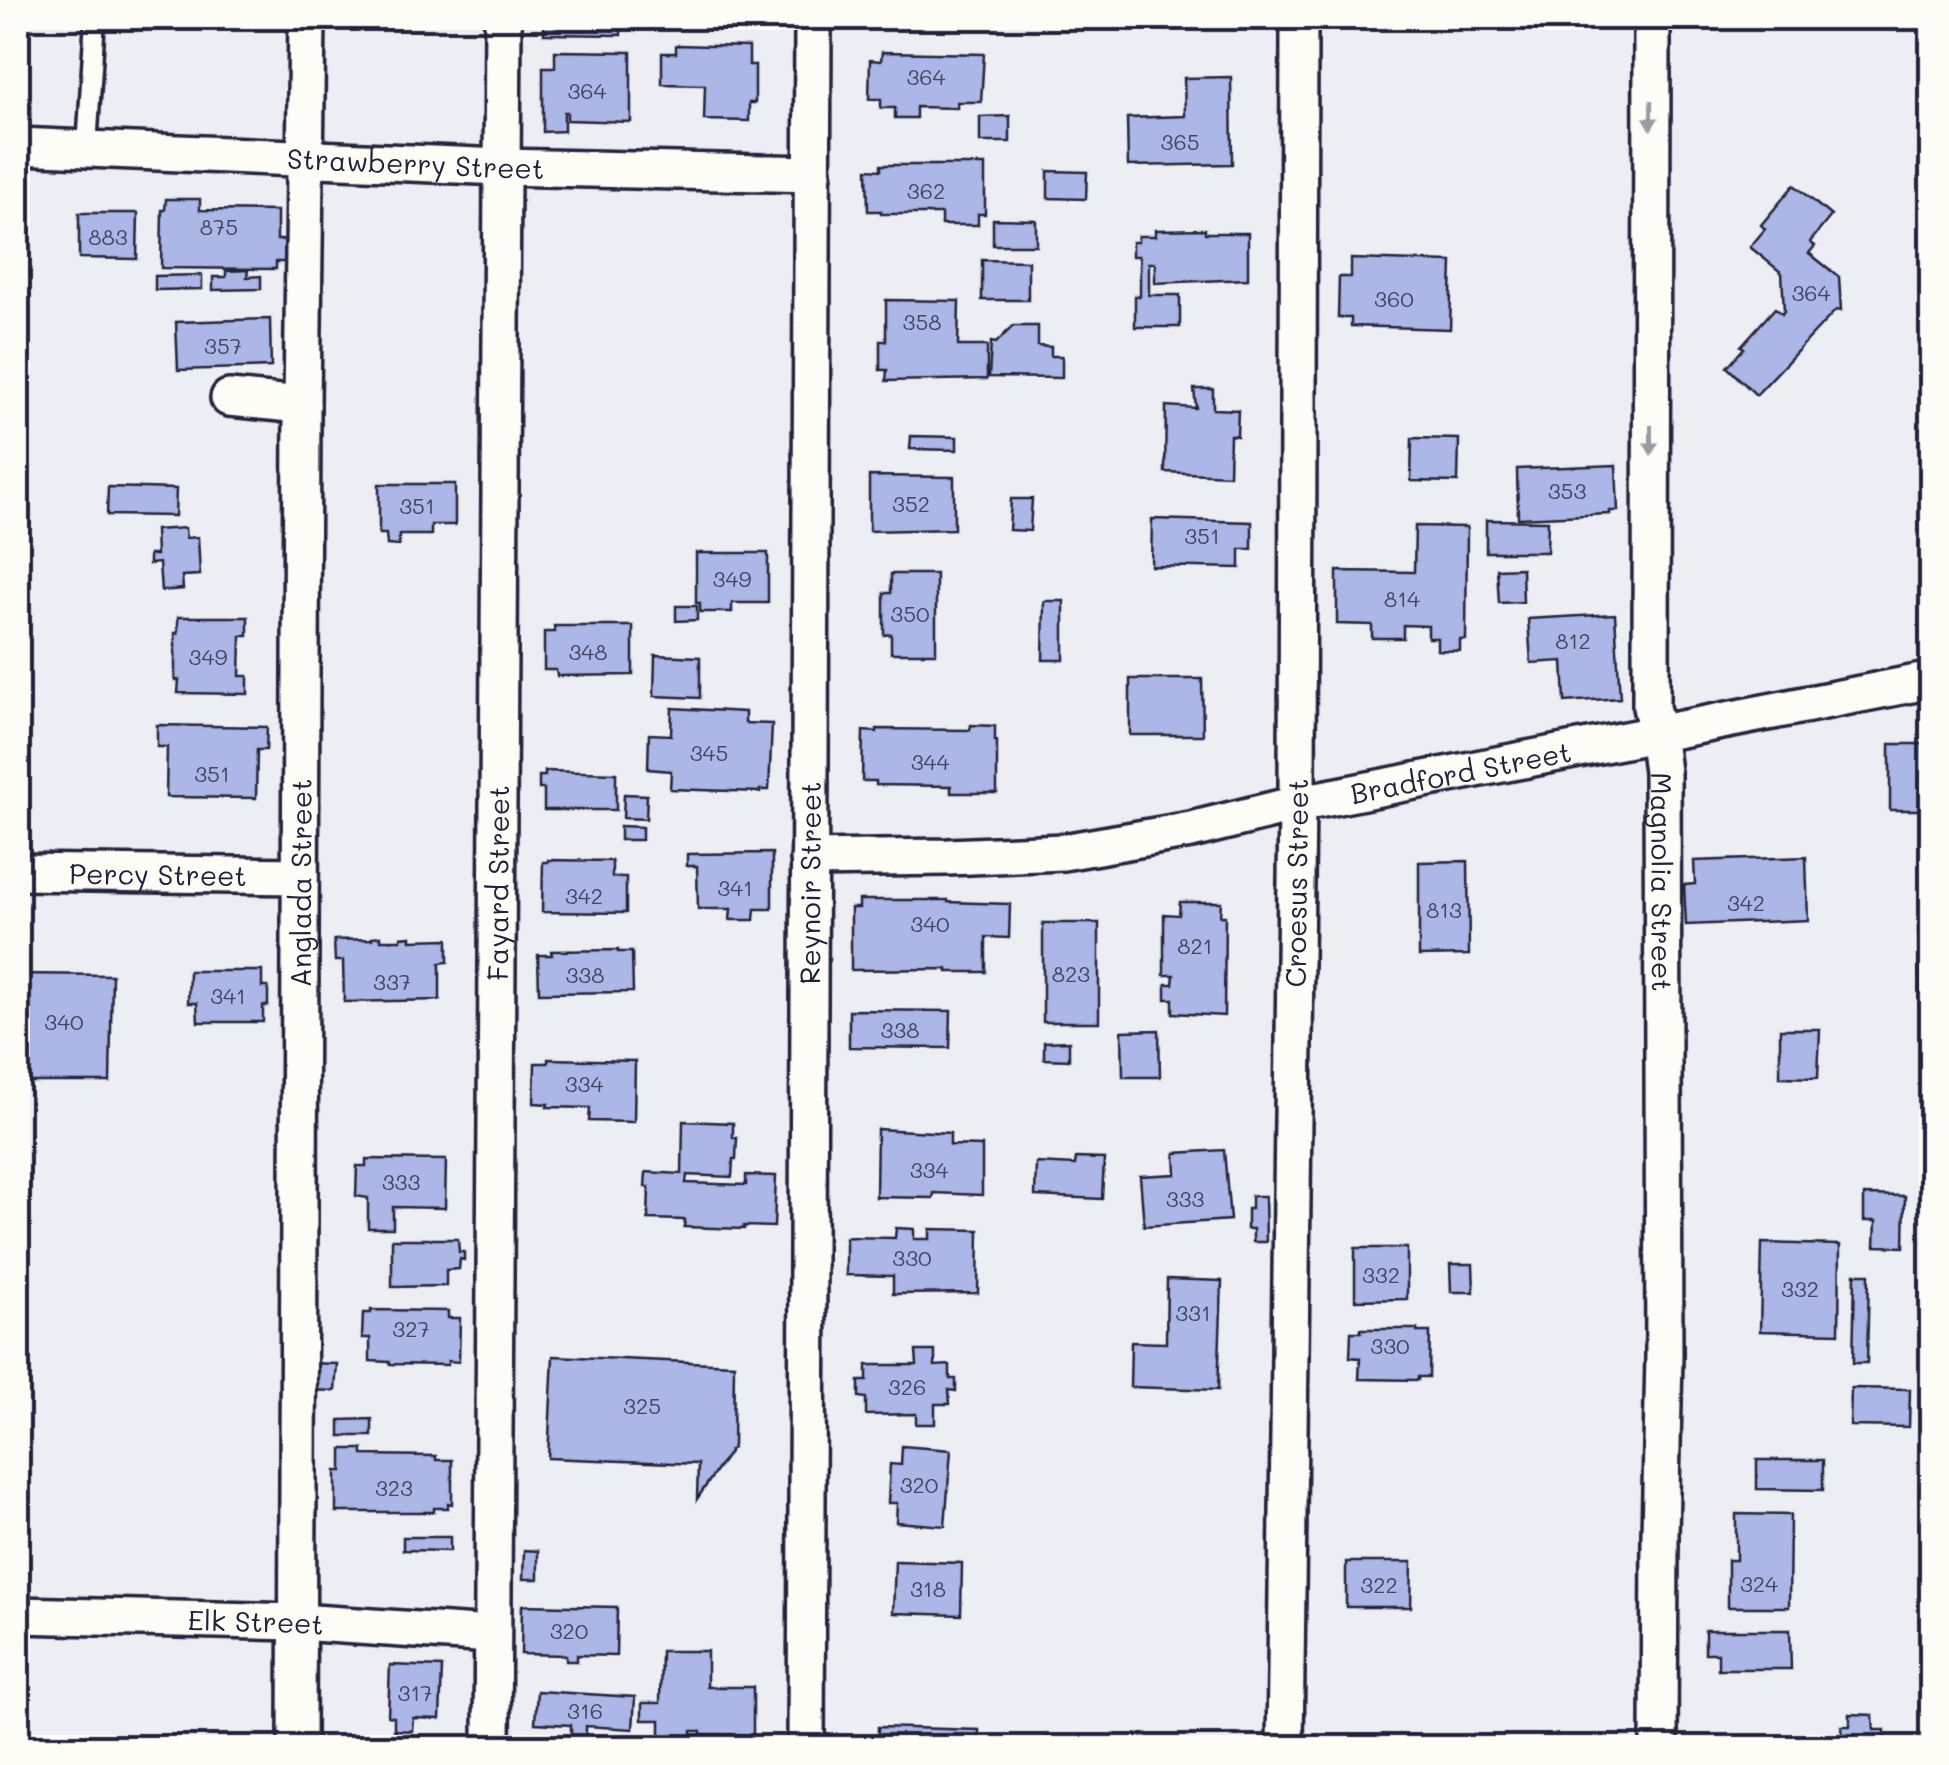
<svg xmlns="http://www.w3.org/2000/svg" width="1949" height="1765" viewBox="0 0 1949 1765" font-family="Mali,sans-serif">
<rect width="100%" height="100%" fill="#edeef4"/>
<filter id="ink" filterUnits="userSpaceOnUse"><feTurbulence type="fractalNoise" baseFrequency=".01" numOctaves="2"/><feDisplacementMap in="SourceGraphic" scale="20" xChannelSelector="R" yChannelSelector="G"/><feConvolveMatrix kernelMatrix="1 2 1 2 8 2 1 2 1" color-interpolation-filters="sRGB"/></filter>
<g filter="url(#ink)">
<!-- building -->
<g fill="#acb7e7" stroke="#22223b" stroke-width="2.5">
<path d="M544,18H621V35L544,34Z"/>
<path d="M676,45L749,47V65H755V103H749V121L704,120L705,85L662,84V53H676Z"/>
<path d="M555,51L631,52V122L567,120V112H564V131L543,132V67H555Z"/>
<path d="M882,52L984,54L981,102H957V108L916,107V118H895V108H881V99H869L870,60L881,61Z"/>
<path d="M1231,77L1232,164L1128,166L1127,118L1185,116L1184,78Z"/>
<path d="M1010,116V142H980V117Z"/>
<path d="M881,165H985V214H978V225H941V214H881V211H868L867,169L881,170Z"/>
<path d="M1048,171L1087,172L1086,199L1048,198Z"/>
<path d="M1794,185L1831,216L1810,242L1815,246L1809,253L1839,277L1841,311L1836,310L1756,395L1727,367L1744,348L1741,346L1775,308L1782,314L1784,311L1782,273L1750,247L1765,229L1761,225Z"/>
<path d="M166,199H200V210L277,211V240H292L291,262H276V269L161,268L162,210H165Z"/>
<path d="M79,213H138L137,259L79,258Z"/>
<path d="M993,219L1036,220V245H993Z"/>
<path d="M1205,229V233H1248V279L1155,283V263H1149V295H1180V327H1135V296H1140V263L1139,256H1132V242H1138V236H1155V230Z"/>
<path d="M1351,259L1452,262L1450,329L1351,326V318H1338L1339,277H1351Z"/>
<path d="M982,260L1028,261V300H982Z"/>
<path d="M248,270L247,277L261,276V289L213,290V277H226V271Z"/>
<path d="M202,275V289L155,290V276Z"/>
<path d="M886,300L959,301L958,346H987V379L886,381L887,370H880V341H886Z"/>
<path d="M270,319L271,367L178,370L176,322Z"/>
<path d="M1013,326H1038V346L1051,347V356H1062V378L989,377L991,342L996,343Z"/>
<path d="M1194,389H1213V409L1238,410L1237,436L1230,435L1229,475L1165,472L1166,406L1196,408Z"/>
<path d="M911,436L957,437V450L910,449Z"/>
<path d="M1412,438L1459,439L1458,482L1411,481Z"/>
<path d="M1616,465L1618,511H1610V514L1518,518L1517,469Z"/>
<path d="M869,476L954,477V529L869,531Z"/>
<path d="M379,484H455V525H431V535H399V546L387,545L386,534H379Z"/>
<path d="M108,487L176,489L175,516L107,515Z"/>
<path d="M1011,499H1032L1030,531L1009,530Z"/>
<path d="M1152,519L1252,522V549H1240V568L1151,566Z"/>
<path d="M1486,520L1548,521L1547,552H1486Z"/>
<path d="M1415,526L1467,527L1466,640H1460V651L1437,650V638H1428V626L1403,625V638H1372V625L1337,624V571L1414,572Z"/>
<path d="M185,528L186,538L198,537L200,575L182,576L183,589L161,591L159,563L149,564V555H156L155,530Z"/>
<path d="M696,553H768V603H732V612H700V603H696Z"/>
<path d="M1522,568L1523,602L1499,603L1497,569Z"/>
<path d="M891,574H936V653H891V634L884,635V593H891Z"/>
<path d="M1044,601H1064V660H1043Z"/>
<path d="M676,606H697V620L676,621Z"/>
<path d="M1615,614L1620,698L1565,702L1563,661L1531,663L1528,619Z"/>
<path d="M178,617H248V636H241L240,676H248V694L178,693L179,680H175V633H178Z"/>
<path d="M554,626H633V675L557,676L556,670H544V632H555Z"/>
<path d="M655,655L700,657V698L654,696Z"/>
<path d="M1130,679H1202L1203,735H1130Z"/>
<path d="M672,708L745,712V723L772,724L769,790H760V792L670,789L671,771L648,769L649,734L671,735Z"/>
<path d="M157,725L267,727L266,750H257L256,798L166,797L167,747H157Z"/>
<path d="M971,725L995,726V741H997V793H951V786L876,785V781H862L863,731L877,732V729L970,730Z"/>
<path d="M1925,743H1932V810H1890V744H1925Z"/>
<path d="M545,771L616,773V810H544V789H539V776H545Z"/>
<path d="M624,794L647,795L646,819L623,818Z"/>
<path d="M620,826L642,827V840H620Z"/>
<path d="M772,853V909H755L754,920H730L731,909H698L697,866H687V854Z"/>
<path d="M1806,857L1808,920L1686,925L1684,885L1695,884L1694,861Z"/>
<path d="M548,860L612,861V877H626V913L542,912L543,862H548Z"/>
<path d="M1468,861L1469,955L1419,956V862Z"/>
<path d="M859,900H948V902L1010,904L1009,938L986,937V972H947V969L851,970V908H859Z"/>
<path d="M1180,902H1221L1220,916H1225L1224,1016L1173,1013V999H1166V984H1173L1174,975H1164V914L1179,915Z"/>
<rect x="1043" y="923" width="56" height="99"/>
<path d="M1932,925V1009H1920L1918,926Z"/>
<path d="M381,936V940H401V937L411,936V940L448,939V962L440,963V1000L344,1002L343,961H335L334,940L372,939V937Z"/>
<path d="M618,950V952H632L633,992L539,993L538,955H552L551,951Z"/>
<path d="M189,971H262V987H268V1006H263V1022H198L197,1003H188Z"/>
<path d="M18,974L112,975L110,1082H25V1045H18Z"/>
<path d="M849,1010L951,1011L950,1048L849,1047Z"/>
<path d="M1780,1029H1820L1818,1078L1780,1077Z"/>
<path d="M1159,1030L1160,1077H1123L1122,1031Z"/>
<path d="M1069,1041V1060L1044,1059V1042Z"/>
<path d="M548,1059L635,1061L634,1122L589,1121L590,1108L547,1107L548,1104L534,1103L535,1063H548Z"/>
<path d="M683,1121L733,1123V1138H737L736,1159H733L732,1177L687,1175L686,1183L746,1185V1175L776,1176L774,1227L744,1226V1229L684,1227L685,1220L648,1219L649,1187H645L646,1172L682,1174Z"/>
<path d="M877,1129L950,1133V1145L982,1146V1195L934,1193L933,1198L876,1197Z"/>
<path d="M1224,1150L1230,1220L1144,1226L1140,1176L1176,1174L1175,1153Z"/>
<path d="M1076,1158L1104,1159L1102,1199L1035,1196L1036,1163L1075,1165Z"/>
<path d="M366,1159L446,1160L445,1208L393,1207V1228H368V1198L356,1196L357,1166H366Z"/>
<path d="M1864,1195L1905,1196L1904,1247L1875,1246L1876,1221H1864Z"/>
<path d="M1251,1196H1265L1266,1242H1253V1229H1247V1209H1251Z"/>
<path d="M896,1228L914,1229V1239H930V1229L979,1230L978,1293L893,1294V1276L846,1275V1237L895,1238Z"/>
<path d="M392,1239H458L459,1252H464V1260L460,1259L459,1269L446,1270V1286L392,1287Z"/>
<path d="M1762,1243L1840,1245L1839,1333L1760,1331Z"/>
<path d="M1355,1248H1407V1299L1355,1300Z"/>
<path d="M1450,1264H1473L1474,1292H1451Z"/>
<path d="M1855,1274H1869L1867,1363H1853Z"/>
<path d="M1167,1279L1222,1281L1218,1390L1130,1387L1131,1342L1166,1343Z"/>
<path d="M371,1310L448,1311V1318H460L459,1362L448,1361V1365L390,1364V1362L370,1361V1338H362L363,1313H371Z"/>
<path d="M1361,1329H1417V1332H1430L1429,1377H1418V1380L1359,1379L1360,1358L1350,1357L1351,1332H1361Z"/>
<path d="M916,1351H935V1366L950,1365V1379H956V1391L949,1390L950,1404H935V1424H916V1414L866,1415V1398L859,1397V1381H867V1365H917Z"/>
<path d="M553,1356L734,1364L733,1446L697,1499L698,1464L548,1458Z"/>
<path d="M309,1363L337,1364L335,1391L308,1390Z"/>
<path d="M1851,1388L1910,1389L1909,1427L1850,1426Z"/>
<path d="M372,1419V1436H340V1420Z"/>
<path d="M902,1446L951,1450L945,1526L896,1522L897,1503H888L890,1464L901,1465Z"/>
<path d="M342,1449H363V1455L436,1456V1460H452V1504L448,1503V1508H434V1512H336V1471H342Z"/>
<path d="M1757,1460H1823V1490L1757,1489Z"/>
<path d="M1736,1514L1790,1515L1789,1607H1728V1560H1736Z"/>
<path d="M403,1537H450V1551L403,1550Z"/>
<path d="M524,1550L538,1551V1579H523Z"/>
<path d="M895,1561L962,1563L961,1615L893,1613Z"/>
<path d="M1346,1562H1412L1411,1607H1346Z"/>
<path d="M522,1605L617,1607L616,1656L577,1655V1661H566V1655L521,1654Z"/>
<path d="M1705,1630H1790L1791,1669H1718V1653H1705Z"/>
<path d="M661,1651H707V1687H753V1735L701,1734V1731H692V1741L660,1740V1720H642V1703H660Z"/>
<path d="M390,1665L442,1667L440,1719L413,1718L412,1731L394,1730V1717L388,1716Z"/>
<path d="M537,1691L635,1697L633,1729L586,1726V1737L571,1736V1725L535,1723Z"/>
<path d="M1850,1714L1873,1715L1874,1730H1885V1747H1842V1726H1850Z"/>
<path d="M878,1727L979,1730V1748H878Z"/>
<path d="M1046,1737L1090,1739V1748H1045Z"/>
</g>
<g fill="none" stroke-linecap="round" stroke-linejoin="round">
<defs>
<path id="lane" d="M87,148L95,18"/>
<g id="street">
<path id="s1" d="M1652,18L1651,707L1657,732L1662,772L1664,1356L1660,1535L1659,1748"/>
<path id="s2" d="M18,146L502,167L813,174"/>
<path d="M229,398L302,405"/>
<path id="s3" d="M809,859L948,857L1063,852L1191,830L1297,804L1932,680"/>
<path id="s4" d="M18,872L300,876"/>
<path id="s5" d="M18,1615L298,1622L492,1635"/>
<path id="s6" d="M297,1748L302,405L307,18"/>
<path id="s7" d="M492,1748L503,18"/>
<path id="s8" d="M806,1748L813,18"/>
<path id="s9" d="M1285,1748L1297,804L1299,18"/>
</g>
</defs>
<!-- lane casing -->
<use href="#lane" stroke="#22223b" stroke-width="25"/>
<!-- street casing -->
<use href="#street" stroke="#22223b" stroke-width="42"/>
<!-- lane -->
<use href="#lane" stroke="#fdfcf7" stroke-width="18"/>
<!-- street -->
<use href="#street" stroke="#fdfcf7" stroke-width="35"/>
</g>
<!-- one-way arrows -->
<defs><path id="oneway-solid" d="M-6-.8H1V-3.2L6.5 0L1 3.2V.8H-6Z" transform="scale(2.5)"/></defs>
<g fill="#9a9aa2">
<use href="#oneway-solid" transform="translate(1651 115) rotate(91)"/>
<use href="#oneway-solid" transform="translate(1651 440) rotate(90)"/>
</g>
</g>
<g text-anchor="middle" dominant-baseline="central" stroke-width="10" stroke-linejoin="round" paint-order="stroke">
<!-- number labels -->
<g font-size="22" fill="#444766">
<text x="926" y="76">364</text>
<text x="587" y="90">364</text>
<text x="1180" y="141">365</text>
<text x="926" y="190">362</text>
<text x="219" y="226">875</text>
<text x="108" y="236">883</text>
<text x="1811" y="292">364</text>
<text x="1394" y="298">360</text>
<text x="922" y="321">358</text>
<text x="223" y="345">357</text>
<text x="1567" y="490">353</text>
<text x="911" y="503">352</text>
<text x="417" y="505">351</text>
<text x="1202" y="535">351</text>
<text x="732" y="578">349</text>
<text x="1402" y="598">814</text>
<text x="910" y="613">350</text>
<text x="1573" y="640">812</text>
<text x="588" y="651">348</text>
<text x="208" y="656">349</text>
<text x="709" y="752">345</text>
<text x="930" y="761">344</text>
<text x="212" y="773">351</text>
<text x="735" y="887">341</text>
<text x="584" y="895">342</text>
<text x="1746" y="902">342</text>
<text x="1444" y="909">813</text>
<text x="930" y="923">340</text>
<text x="1195" y="945">821</text>
<text x="1071" y="973">823</text>
<text x="585" y="974">338</text>
<text x="392" y="981">337</text>
<text x="228" y="995">341</text>
<text x="64" y="1021">340</text>
<text x="900" y="1029">338</text>
<text x="584" y="1083">334</text>
<text x="929" y="1169">334</text>
<text x="401" y="1181">333</text>
<text x="1185" y="1198">333</text>
<text x="912" y="1257">330</text>
<text x="1381" y="1274">332</text>
<text x="1800" y="1288">332</text>
<text x="1193" y="1312">331</text>
<text x="411" y="1328">327</text>
<text x="1390" y="1345">330</text>
<text x="907" y="1386">326</text>
<text x="642" y="1405">325</text>
<text x="919" y="1484">320</text>
<text x="394" y="1487">323</text>
<text x="1759" y="1583">324</text>
<text x="1379" y="1584">322</text>
<text x="928" y="1588">318</text>
<text x="569" y="1630">320</text>
<text x="415" y="1692">317</text>
<text x="585" y="1710">316</text>
</g>
<!-- street labels -->
<g font-size="28" fill="#22223b" stroke="#fdfcf7">
<text stroke="none"><textPath href="#s2" startOffset="398">Strawberry Street</textPath></text>
<text stroke="none"><textPath href="#s3" startOffset="660">Bradford Street</textPath></text>
<text stroke="none"><textPath href="#s4" startOffset="140">Percy Street</textPath></text>
<text stroke="none"><textPath href="#s6" startOffset="865">Anglada Street</textPath></text>
<text stroke="none"><textPath href="#s7" startOffset="865">Fayard Street</textPath></text>
<text stroke="none"><textPath href="#s8" startOffset="865">Reynoir Street</textPath></text>
<text stroke="none"><textPath href="#s1" startOffset="865">Magnolia Street</textPath></text>
<text stroke="none"><textPath href="#s9" startOffset="865">Croesus Street</textPath></text>
<text stroke="none"><textPath href="#s5" startOffset="238">Elk Street</textPath></text>
</g>
</g>
<!-- margin -->
<rect width="1949" height="1765" fill="none" stroke="#fdfcf7" stroke-width="60"/>
<rect x="30" y="30" width="1889" height="1705" fill="none" stroke="#22223b" stroke-width="4" filter="url(#ink)"/>
</svg>
